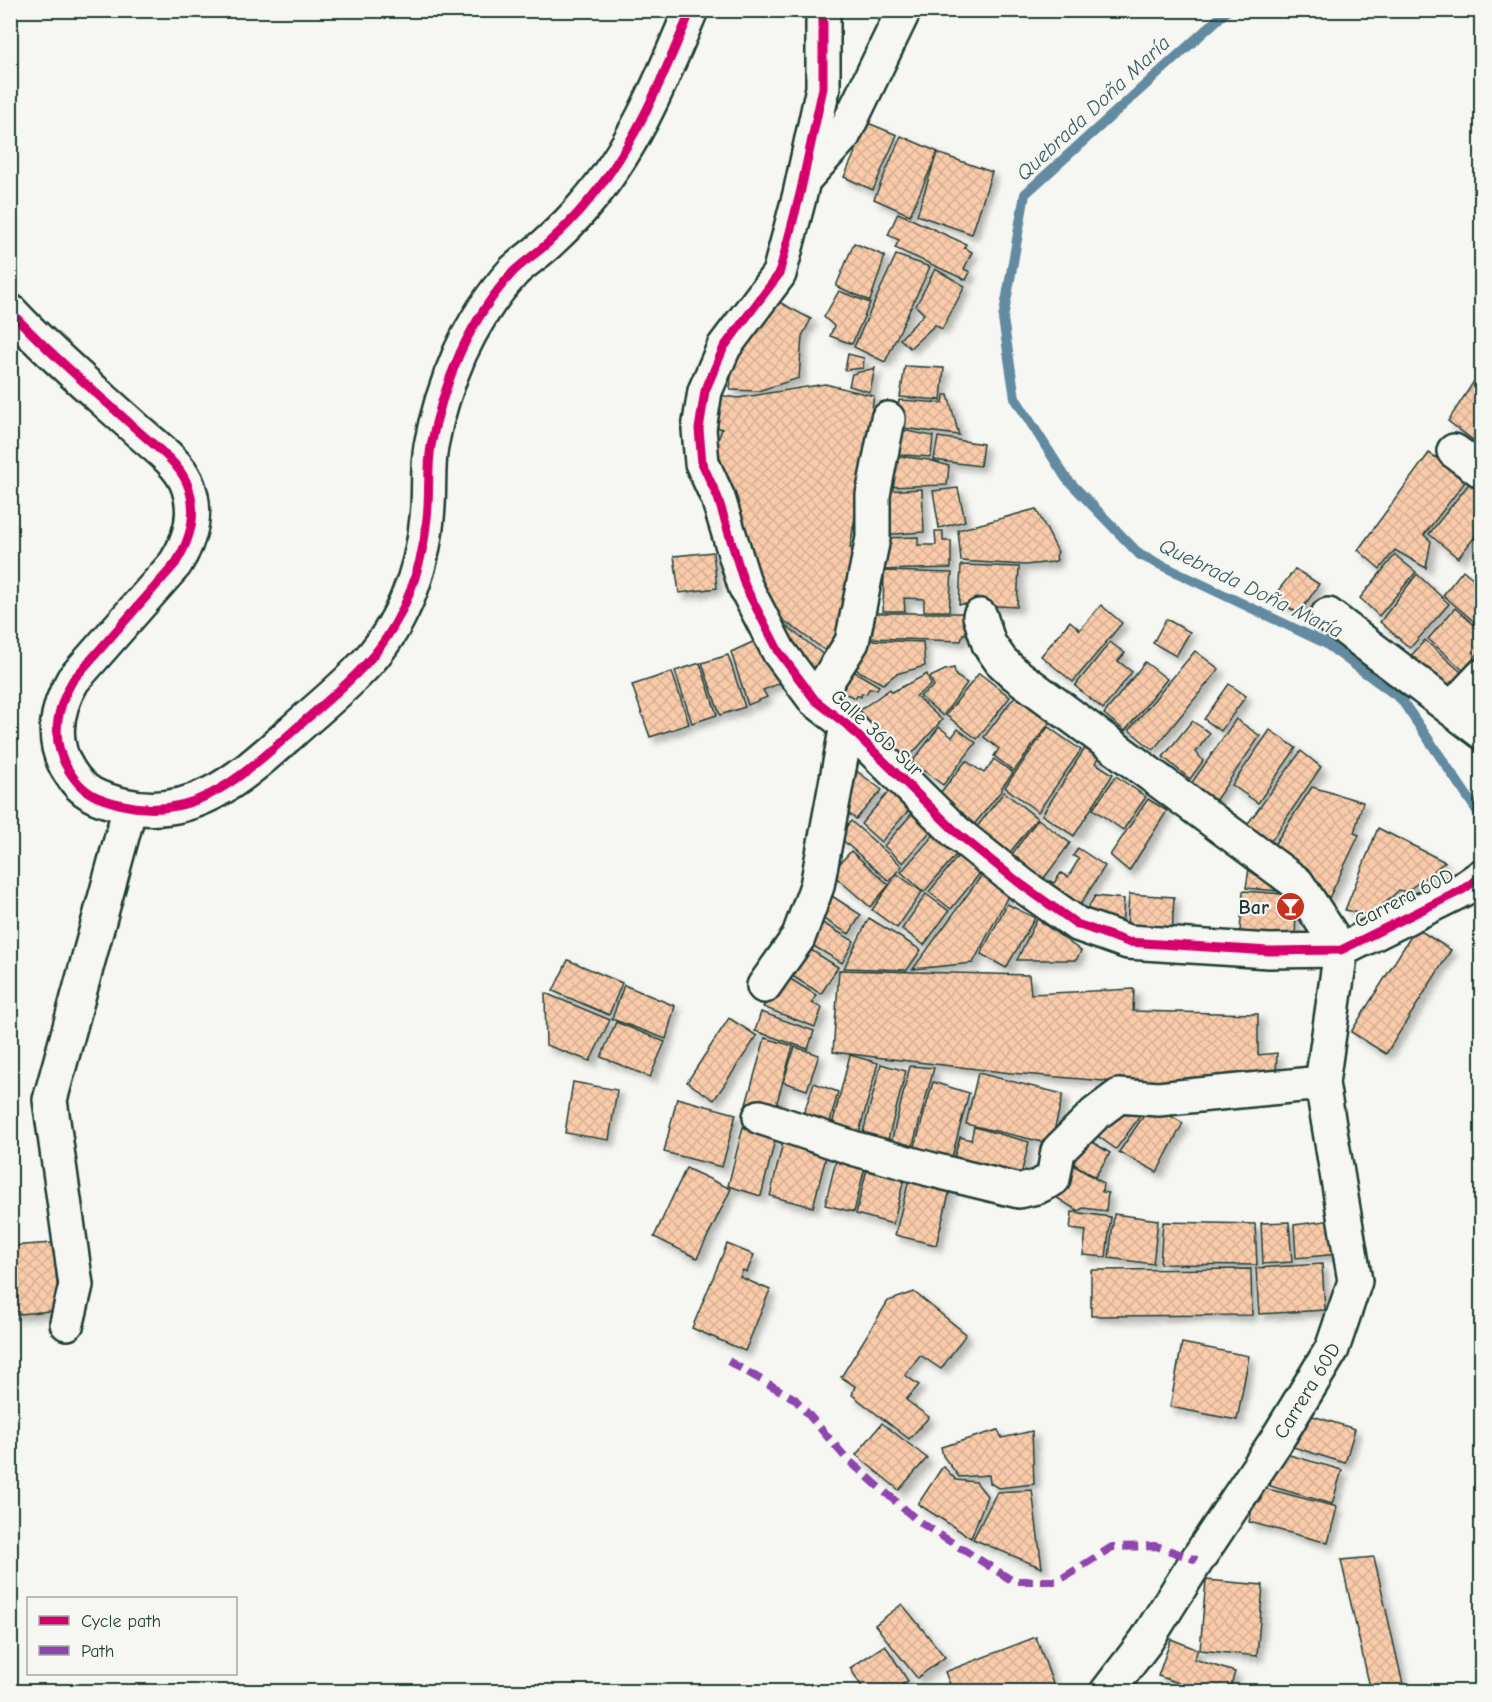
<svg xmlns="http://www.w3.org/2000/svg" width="1492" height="1702" viewBox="0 0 1492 1702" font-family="'Comic Neue',sans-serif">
<defs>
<pattern id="building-cross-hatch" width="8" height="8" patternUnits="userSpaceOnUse" patternTransform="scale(1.5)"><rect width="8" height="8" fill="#facbaa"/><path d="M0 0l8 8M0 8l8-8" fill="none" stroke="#d6af93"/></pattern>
<filter id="shadow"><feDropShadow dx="5.5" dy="5.5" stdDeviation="3" flood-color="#0004"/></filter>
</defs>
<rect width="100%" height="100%" fill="#f6f6f2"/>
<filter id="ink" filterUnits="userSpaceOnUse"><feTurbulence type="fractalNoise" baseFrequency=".0167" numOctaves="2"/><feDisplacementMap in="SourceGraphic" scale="12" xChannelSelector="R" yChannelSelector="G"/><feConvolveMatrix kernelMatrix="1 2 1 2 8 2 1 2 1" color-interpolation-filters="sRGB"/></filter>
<g filter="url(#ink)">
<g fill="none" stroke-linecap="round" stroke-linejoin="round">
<!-- stream -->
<path stroke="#628ba1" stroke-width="10" d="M1228,10L1025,194L1003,319L1015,398L1066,478L1140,555L1325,643L1401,699L1482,818"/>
</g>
<!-- building -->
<g fill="url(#building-cross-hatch)" stroke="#1f3d34" stroke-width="1.5" filter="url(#shadow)">
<path d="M868,123L897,135L873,190L844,177Z"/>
<path d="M901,136L938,152L910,215L874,199Z"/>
<path d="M937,153L992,172L972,234L917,215Z"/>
<path d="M898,213L966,244L964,248L972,252L964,269L970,272L966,280L895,248L899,240L888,235Z"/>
<path d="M854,243L885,256L870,301L836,286Z"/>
<path d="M896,255L930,267L885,362L854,347Z"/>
<path d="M935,269L965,286L942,329L935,325L910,348L900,339L924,314L916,306Z"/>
<path d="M839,291L870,303L852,344L830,336L834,326L824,317Z"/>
<path d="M779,302L811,319L802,336L799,378L758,391L730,390L731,373L722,370L752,325Z"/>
<path d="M848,354L864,358L863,368L845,370Z"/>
<path d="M905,366L944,368L941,400L900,397Z"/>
<path d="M875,368L870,392L849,386L852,374Z"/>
<path d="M1482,369V447L1448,421Z"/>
<path d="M825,384L874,396L850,548L856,549L853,609L826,651L757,601L749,543L740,540L711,460L722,429L705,422L712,394L738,398Z"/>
<path d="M944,395H948L959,435L895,427L899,400L943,403Z"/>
<path d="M897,429L933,436L931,457L891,454Z"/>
<path d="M938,437L983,444L980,466L934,460Z"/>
<path d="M1429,453L1468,478L1424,535L1431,541L1426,568L1395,550L1380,569L1358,550Z"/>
<path d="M890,455L929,460L949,466L947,485L886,487Z"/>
<path d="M1472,480L1482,487V528L1458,558L1429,534Z"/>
<path d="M958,488L965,521L939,528L933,491Z"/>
<path d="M922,489L924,532L880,535L883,491Z"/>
<path d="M1036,509L1058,552L1056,556L1057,560L1053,562L1025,565L961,561L958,530Z"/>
<path d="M935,531H943V541H951V568L882,570L881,538L918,537V545H936Z"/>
<path d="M713,552L717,588L679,593L674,556Z"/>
<path d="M1395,555L1416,572L1379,616L1360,598Z"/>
<path d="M961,565L1019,567L1017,607L959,604Z"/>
<path d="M1295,569L1319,584L1299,614L1273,597Z"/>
<path d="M1463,570L1482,586V620L1478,625L1443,595Z"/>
<path d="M884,571L952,573L949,611H924V599L904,598L905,611H883Z"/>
<path d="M1417,574L1449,604L1410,648L1380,622Z"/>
<path d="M1101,605L1122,623L1073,682L1041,656L1070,621L1080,630Z"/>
<path d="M1455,608L1482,632V649L1463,670L1428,639Z"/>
<path d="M973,611L974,633L963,634L961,641L871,638L874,613H962Z"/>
<path d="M1166,619L1190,632L1176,656L1153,643Z"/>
<path d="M779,620L825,656L813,671L776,625Z"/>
<path d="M759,639L780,683L763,690L767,697L748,705L731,652Z"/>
<path d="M867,640L923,642L925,666L896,674L883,684L853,668Z"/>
<path d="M1425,640L1461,672L1446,689L1410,657Z"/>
<path d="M1110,642L1125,653L1118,661L1132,672L1103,709L1075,686Z"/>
<path d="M1195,651L1219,669L1153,750L1129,730Z"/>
<path d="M728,655L745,707L720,715L702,663Z"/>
<path d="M1145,662L1167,679L1125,731L1104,714Z"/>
<path d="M700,663L717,715L692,723L675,671Z"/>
<path d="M954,668L956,676L967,683L943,716L920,696L934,686L930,677L945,670Z"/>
<path d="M850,669L879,686L877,689H869L866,694L862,693L861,697L857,695L856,698L841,692Z"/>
<path d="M672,672L689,724L650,737L632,685Z"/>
<path d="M979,673L1010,697L977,739L946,715Z"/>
<path d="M927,674L931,685L916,696L942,720L902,765L875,734L860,710L890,689L892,692Z"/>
<path d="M1229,684L1246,696L1221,731L1204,719Z"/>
<path d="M1015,696L1050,722L1014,771L994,756L999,749L984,737Z"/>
<path d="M1236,719L1260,736L1213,804L1189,787Z"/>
<path d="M1192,721L1210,733L1196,752L1203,761L1190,779L1163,757Z"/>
<path d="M939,727L952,737L958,729L976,743L943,785L912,762Z"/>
<path d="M1048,727L1081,750L1038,812L1005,787Z"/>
<path d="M1270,730L1296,748L1258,803L1232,785Z"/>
<path d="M1085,748L1099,757L1095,763L1113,774L1074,836L1042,815Z"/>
<path d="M1301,751L1321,767L1271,841L1246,826Z"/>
<path d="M994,759L1013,773L1002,787V790L972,827L936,798L966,761L984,773Z"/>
<path d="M850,766L882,790L856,819L841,808Z"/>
<path d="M1116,776L1146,797L1123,830L1093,809Z"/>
<path d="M893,787L914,804L881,842L861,824Z"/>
<path d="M1312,787L1363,802L1354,833L1359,835L1329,898L1274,845Z"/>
<path d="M1004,792L1037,818L1005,859L972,833Z"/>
<path d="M1148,799L1167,811L1129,871L1110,855Z"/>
<path d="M915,810L934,827L903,863L884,846Z"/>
<path d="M1038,819L1070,843L1039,885L1007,861Z"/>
<path d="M851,821L902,866L889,881L838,836Z"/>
<path d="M1378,828L1445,862L1406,892L1399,890L1371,916L1345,910Z"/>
<path d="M938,830L961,849L924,892L901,872Z"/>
<path d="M1078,848L1105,866L1075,913L1042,893L1050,881L1054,883L1061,873L1068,877L1079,859L1073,856Z"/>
<path d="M851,851L889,885L870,907L831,873Z"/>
<path d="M959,855L981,872L951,909L929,892Z"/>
<path d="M1250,862L1279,879L1278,891L1246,888Z"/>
<path d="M984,872L1010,892L973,963L913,969Z"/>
<path d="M897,874L922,892L897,928L872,910Z"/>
<path d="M1243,891L1297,895L1295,936L1240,932Z"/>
<path d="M926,894L949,911L924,945L902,929Z"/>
<path d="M1129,894L1174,897L1172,934L1127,931Z"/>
<path d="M832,896L861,915L849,934L820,917Z"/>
<path d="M1095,896L1124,899L1122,926L1081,919Z"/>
<path d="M1007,904L1035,918L1006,968L981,954Z"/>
<path d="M869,918L921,950L907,970L844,968Z"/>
<path d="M1037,919L1081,951L1076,960H1017Z"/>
<path d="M819,921L854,941L842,963L807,942Z"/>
<path d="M1416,928L1451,950L1386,1054L1351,1032Z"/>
<path d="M803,945L838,967L821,994L786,972Z"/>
<path d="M568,960L622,983L609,1015L553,991Z"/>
<path d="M839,970L1029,975L1031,994L1134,989L1133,1011L1258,1014V1055L1277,1053L1276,1075L1175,1087L1011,1073L833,1052Z"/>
<path d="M784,975L816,995L812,1003L822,1008L815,1027L763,1007Z"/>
<path d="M624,985L675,1006L666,1039L612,1019Z"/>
<path d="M545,993L610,1020L590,1061L546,1045Z"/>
<path d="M761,1012L814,1031L808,1049L755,1031Z"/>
<path d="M729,1018L757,1036L714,1100L687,1082Z"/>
<path d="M616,1022L665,1042L650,1077L601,1057Z"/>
<path d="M765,1038L793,1046L773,1116L745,1108Z"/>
<path d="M795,1047L819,1055L807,1090L783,1082Z"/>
<path d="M850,1055L878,1063L857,1140L830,1133Z"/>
<path d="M881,1064L906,1071L886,1147L861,1140Z"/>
<path d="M910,1066L934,1068L911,1152L890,1147Z"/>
<path d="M978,1073L1063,1094L1051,1144L966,1124Z"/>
<path d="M573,1082L617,1090L609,1140L565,1133Z"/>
<path d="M933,1082L969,1093L950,1164L913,1153Z"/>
<path d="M814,1083L838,1092L827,1133L800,1124Z"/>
<path d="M677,1098L736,1114L722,1167L664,1152Z"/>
<path d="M1126,1105L1141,1115L1116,1149L1088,1129Z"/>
<path d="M1151,1105L1183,1123L1157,1172L1119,1152Z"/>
<path d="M743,1127L776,1136L761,1196L728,1186Z"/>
<path d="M974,1127L1029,1142L1020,1179L953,1161L960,1137L971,1140Z"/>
<path d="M1083,1136L1110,1153L1095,1177L1068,1160Z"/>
<path d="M784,1138L828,1149L813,1207L770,1196Z"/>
<path d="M838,1152L867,1159L854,1212L825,1205Z"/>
<path d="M869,1161L906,1171L893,1224L856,1214Z"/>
<path d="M1068,1162L1103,1183L1102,1192L1108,1193L1106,1211L1083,1208L1078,1211L1054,1196Z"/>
<path d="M686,1168L731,1189L697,1258L654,1237Z"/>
<path d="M911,1172L952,1182L936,1245L895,1235Z"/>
<path d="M1072,1212L1111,1217L1106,1257L1083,1255L1086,1231L1070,1229Z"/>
<path d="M1114,1214L1158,1220L1153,1264L1109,1258Z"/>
<path d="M1333,1220L1339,1254L1296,1258L1294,1225Z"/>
<path d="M1163,1222L1255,1224L1257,1265L1160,1264Z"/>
<path d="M1289,1222L1292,1262L1263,1264L1261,1223Z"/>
<path d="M53,1243L60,1310L10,1315V1246Z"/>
<path d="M727,1244L754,1255L747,1272L743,1270L740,1277L770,1290L745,1351L692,1328Z"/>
<path d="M1322,1264L1325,1310L1259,1314L1256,1268Z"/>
<path d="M1251,1269L1252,1315L1091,1316V1270Z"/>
<path d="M914,1292L966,1334L941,1369L920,1355L905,1375L919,1385L906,1400L929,1417L909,1439L852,1395L855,1386L841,1377L888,1301Z"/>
<path d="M1182,1343L1249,1356L1237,1420L1170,1407Z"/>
<path d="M1303,1413L1355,1429L1345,1463L1293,1447Z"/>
<path d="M882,1423L927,1458L899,1490L856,1455Z"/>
<path d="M998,1430L1002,1438L1032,1431L1034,1484L998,1488L990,1483L989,1475L959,1477L943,1456L941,1447Z"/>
<path d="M1279,1452L1342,1470L1332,1504L1270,1486Z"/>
<path d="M943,1466L956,1480L976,1482L987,1496L971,1538L918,1504Z"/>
<path d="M1264,1488L1337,1507L1328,1543L1249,1522L1254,1500L1260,1502Z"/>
<path d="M1032,1490L1042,1568L973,1539L997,1492Z"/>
<path d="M1374,1557L1404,1689L1394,1692H1371L1341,1560Z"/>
<path d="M1206,1580L1263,1585L1257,1656L1200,1650Z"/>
<path d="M902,1604L945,1657L917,1678L875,1625Z"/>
<path d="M1036,1637L1056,1692H953L945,1672Z"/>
<path d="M1171,1639L1198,1650L1194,1659L1235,1672L1229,1692H1206L1158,1676Z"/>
<path d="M885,1645L908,1681L891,1692H865L850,1668Z"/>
</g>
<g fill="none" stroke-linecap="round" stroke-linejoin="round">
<defs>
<g id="minor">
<path d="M823,10V88L800,194L779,274L724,347L705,391L699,429L702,463L718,498L745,586L779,652L815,700L847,725L957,833L1022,885L1077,924L1128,942L1269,951L1341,950L1462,890L1482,876"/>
<path d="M805,178L843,136L904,10"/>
<path d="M10,311C49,353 93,390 135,428C152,444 176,460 186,481C199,510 191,539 175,564L73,680C56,709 50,741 69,771C83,794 98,799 123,805C195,822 243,775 293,731C315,711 339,692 360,670C400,630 422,574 427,518C430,494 427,470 431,446C437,413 447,383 460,353C473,325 492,295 513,272C524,261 539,252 550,241C562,230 574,218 584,206C634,149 662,79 691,10"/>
<path d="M1454,451L1482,471"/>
<path d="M1328,615L1482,732"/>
<path d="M980,616L989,644L1001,661L1015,674L1297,883L1341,950"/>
<path d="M1482,676L1464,695C1464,709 1471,714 1482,723"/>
<path d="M815,700L852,642L873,538V495L888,419"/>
<path d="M764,986L798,938L817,886L847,725"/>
<path d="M760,1117L856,1149L933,1170L1019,1191L1037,1187L1053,1179L1058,1151L1095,1114L1119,1096L1158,1099L1322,1083"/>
<path d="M67,1323L76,1285L50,1100L130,807"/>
<path id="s1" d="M1107,1692L1146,1641L1197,1560L1276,1441L1332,1349L1355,1281L1322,1083L1341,950"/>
</g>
</defs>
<!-- minor casing -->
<use href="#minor" stroke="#1f3d34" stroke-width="38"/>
<!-- minor -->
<use href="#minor" stroke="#f6f6f2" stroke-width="33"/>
<!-- quiet -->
<path stroke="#8e44ad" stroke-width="8" stroke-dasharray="15 8" stroke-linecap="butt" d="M728,1361L795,1399L846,1458L918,1521L1013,1581H1058L1112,1547L1156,1546L1197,1560"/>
<defs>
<g id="cycleway">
<path d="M823,10V88L800,194L779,274L724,347L705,391L699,429L702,463L718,498L745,586L779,652L815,700L847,725L957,833L1022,885L1077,924L1128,942L1269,951L1341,950L1462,890L1482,876"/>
<path d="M10,311C49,353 93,390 135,428C152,444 176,460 186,481C199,510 191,539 175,564L73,680C56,709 50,741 69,771C83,794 98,799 123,805C195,822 243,775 293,731C315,711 339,692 360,670C400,630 422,574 427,518C430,494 427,470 431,446C437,413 447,383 460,353C473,325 492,295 513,272C524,261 539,252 550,241C562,230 574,218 584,206C634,149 662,79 691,10"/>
</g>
</defs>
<!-- cycleway casing -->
<use href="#cycleway" stroke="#f6f6f2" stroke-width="13"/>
<!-- cycleway -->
<use href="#cycleway" stroke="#d6006c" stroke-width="9"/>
</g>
</g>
<!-- icons -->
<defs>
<symbol id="bar-disc" viewBox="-11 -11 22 22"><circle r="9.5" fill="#c8321e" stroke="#f6f6f2"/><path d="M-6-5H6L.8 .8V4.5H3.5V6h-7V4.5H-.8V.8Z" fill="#fff"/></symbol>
</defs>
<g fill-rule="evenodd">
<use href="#bar-disc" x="1274" y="890" width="33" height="33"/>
</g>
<g text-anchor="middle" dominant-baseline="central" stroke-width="4.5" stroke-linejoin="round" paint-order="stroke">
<!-- street labels -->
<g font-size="20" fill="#1f3d34" stroke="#f6f6f2">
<text transform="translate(877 733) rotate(43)">Calle 36D Sur</text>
<text transform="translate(1404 898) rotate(-27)">Carrera 60D</text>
<text stroke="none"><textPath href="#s1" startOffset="362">Carrera 60D</textPath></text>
</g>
<!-- poi labels -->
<g font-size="20" font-weight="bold" fill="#1f3d34" stroke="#f6f6f2" text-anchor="end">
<text x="1269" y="907">Bar</text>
</g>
<!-- water labels -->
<g font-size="21" font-style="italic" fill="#3b5e62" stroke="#f6f6f2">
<text transform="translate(1093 108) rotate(-43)">Quebrada Doña María</text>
<text transform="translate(1251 588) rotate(26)">Quebrada Doña María</text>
</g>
</g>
<!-- margin -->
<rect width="1492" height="1702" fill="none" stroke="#f6f6f2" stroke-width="36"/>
<rect x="18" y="18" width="1456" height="1666" fill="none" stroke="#1f3d34" stroke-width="2" filter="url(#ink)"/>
<!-- legend -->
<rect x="27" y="1597" width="210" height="78" fill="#f6f6f2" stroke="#a0aca6" stroke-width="1.5"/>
<rect x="39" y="1616" width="30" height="9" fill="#d6006c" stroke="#a0aca6" stroke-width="1.5"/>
<text x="81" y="1627" font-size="18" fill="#1f3d34">Cycle path</text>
<rect x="39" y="1646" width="30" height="9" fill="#8e44ad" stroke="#a0aca6" stroke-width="1.5"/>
<text x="81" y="1657" font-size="18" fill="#1f3d34">Path</text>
</svg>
